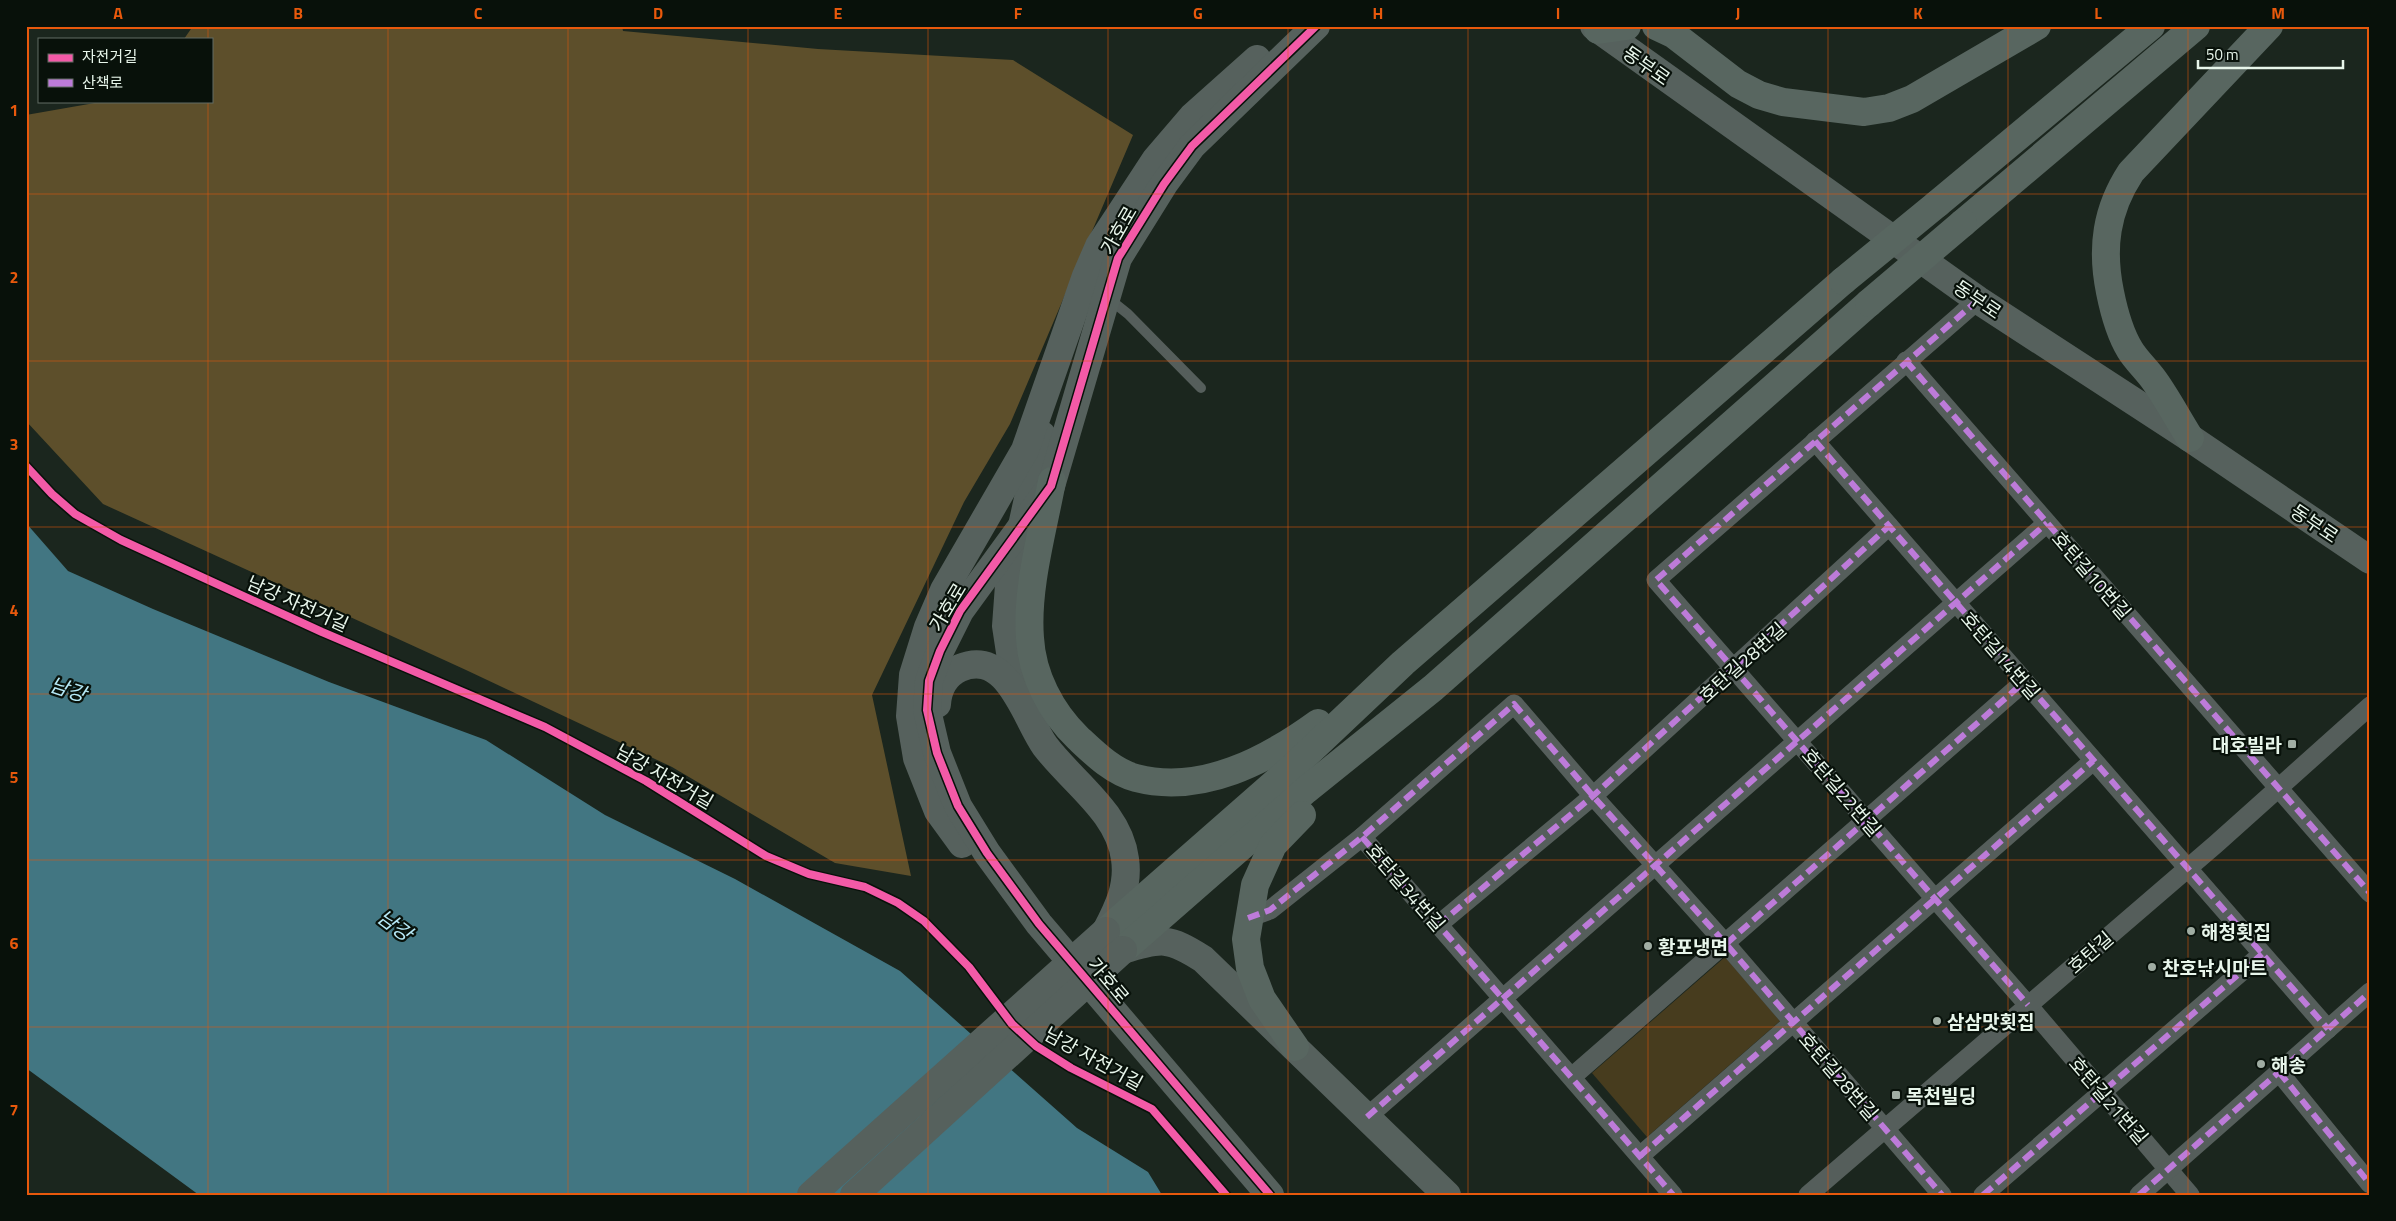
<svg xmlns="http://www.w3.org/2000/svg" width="2396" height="1221" viewBox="0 0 2396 1221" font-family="'Titillium Web','Noto Sans KR',sans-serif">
<rect width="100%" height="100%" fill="#1b261e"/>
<!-- green -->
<path fill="#473c1e" d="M1725,957L1780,1021L1647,1137L1592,1073Z"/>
<!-- forest -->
<path fill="#5d4f2b" d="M193,26H622L623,31L818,49L1013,60L1133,135L1010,424L964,502L872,695L911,876L835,863L672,767L466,670L103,504L26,421V115L106,101H211V39H184Z"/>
<!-- water -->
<path fill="#427682" d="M26,523L68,571L153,609L329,682L486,740L605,815L735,879L900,971L1077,1128L1148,1172L1162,1195H199L26,1068Z"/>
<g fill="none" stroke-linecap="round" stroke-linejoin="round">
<!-- lane -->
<path stroke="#555e5b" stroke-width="10" d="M1108,298L1128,314L1201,388"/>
<!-- street -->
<g stroke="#555e5b" stroke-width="19">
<path d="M1978,300L1656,580L2028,1005L2190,1195"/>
<path d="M1906,361L2370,893"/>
<path d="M1815,441L2328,1029"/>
<path d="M1362,837C1465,956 1570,1075 1673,1195"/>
<path d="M1248,918L1270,910L1362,837L1514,704L1593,796L1726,944L1942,1195"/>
<path d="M1438,925L1593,796L1889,526"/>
<path d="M2279,1072L2370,1184"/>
<path d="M1573,1076L2024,682"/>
<path d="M1367,1117L2047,523"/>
<path d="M1640,1156L2093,761"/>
<path d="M1808,1195L2216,844L2370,706"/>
<path d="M1983,1195L2262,954"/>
<path d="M2139,1195L2370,992"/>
</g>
<!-- secondary -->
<g stroke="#56615d" stroke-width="28">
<path d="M1594,26L1978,300L2190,438L2370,560"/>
<path d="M1016,692L1006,626L1009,585L1042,435"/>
<path d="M937,704C938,689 945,675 960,668C1008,648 1025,718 1045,746C1072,782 1119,812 1125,859C1129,886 1118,908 1106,931"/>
<path d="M962,844L938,811L917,758L910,716L913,675L928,627L944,590L1025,450L1086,276L1099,246L1156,159L1192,117L1257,59"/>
<path d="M1123,950C1161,938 1169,937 1203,959L1447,1195"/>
<path d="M1270,1195L1039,924L987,853L958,806L937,753L927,710L929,681L940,651L960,611L1051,486L1118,258L1164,184L1192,146L1316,26"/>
</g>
<!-- highway -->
<g stroke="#586660" stroke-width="28">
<path d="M1656,26L1673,34L1738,84L1759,95L1783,102L1864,112L1889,108L1912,99L2037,26"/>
<path d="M1598,30L1627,26"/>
<path d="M1937,204L2151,26"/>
<path d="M1963,223L2196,26"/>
<path d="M2190,438C2178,419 2167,398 2154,380C2146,369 2136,360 2130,350C2119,332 2114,312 2110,292C2101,248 2106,210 2131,172L2269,26"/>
<path d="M1052,481C1043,530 1026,588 1030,638C1032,675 1051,712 1078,738C1094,753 1113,772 1136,778C1202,795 1267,760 1318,723"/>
<path d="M1106,931L1294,766L1403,663L1843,281"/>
<path d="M1123,950L1306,790L1433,688L1869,303"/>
<path d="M1295,1047L1262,999L1250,968L1246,939L1255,885L1273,845L1302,815"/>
</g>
<!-- secondary-bridge -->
<g stroke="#56615d" stroke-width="28">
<path d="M811,1195L1106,931"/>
<path d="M854,1195L1123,950"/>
</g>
<!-- highway-bridge -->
<g stroke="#586660" stroke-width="28">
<path d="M1843,281L1937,204"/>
<path d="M1869,303L1963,223"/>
</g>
<!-- quiet -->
<g stroke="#bd7bd9" stroke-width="6" stroke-dasharray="12 6" stroke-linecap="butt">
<path d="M1978,300L1656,580L2028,1005"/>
<path d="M1906,361L2370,893"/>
<path d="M1815,441L2328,1029"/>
<path d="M1362,837C1465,956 1570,1075 1673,1195"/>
<path d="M1248,918L1270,910L1362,837L1514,704L1593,796L1726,944L1942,1195"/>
<path d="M1438,925L1593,796L1889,526"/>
<path d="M1726,944L2024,682"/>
<path d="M2279,1072L2370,1184"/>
<path d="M1367,1117L2047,523"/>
<path d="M1640,1156L2093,761"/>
<path d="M1983,1195L2262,954"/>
<path d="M2139,1195L2370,992"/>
</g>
<defs>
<g id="cycleway">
<path d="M26,466L52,494L75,514L121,540L322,632L545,727L646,781L766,856L809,874L865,887L898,903L924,921L969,967L1012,1024L1036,1046L1071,1068L1152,1109L1226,1195"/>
<path d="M1270,1195L1039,924L987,853L958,806L937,753L927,710L929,681L940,651L960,611L1051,486L1118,258L1164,184L1192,146L1316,26"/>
</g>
</defs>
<!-- cycleway casing -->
<use href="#cycleway" stroke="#08110a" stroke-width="11"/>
<!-- cycleway -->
<use href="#cycleway" stroke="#f35aa7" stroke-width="8"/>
</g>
<!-- grid -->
<path fill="none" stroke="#e8590c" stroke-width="1" stroke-opacity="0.55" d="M208,26V39M388,26V1195M568,26V1195M748,26V1195M928,26V1195M1108,26V1195M1288,26V1195M1468,26V1195M1648,26V1195M1828,26V1195M2008,26V1195M2188,26V1195M208,101V1195M26,194H2370M26,361H2370M26,527H2370M26,694H2370M26,860H2370M26,1027H2370"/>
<!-- markers -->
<g fill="#a0ada3" stroke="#08110a" stroke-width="2">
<rect x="2287" y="739" width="10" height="10" rx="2.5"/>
<circle cx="2191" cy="931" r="5"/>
<circle cx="1648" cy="946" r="5"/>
<circle cx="2152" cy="967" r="5"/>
<circle cx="1937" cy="1021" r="5"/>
<circle cx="2261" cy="1064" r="5"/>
<rect x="1891" y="1090" width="10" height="10" rx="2.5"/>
</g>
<g text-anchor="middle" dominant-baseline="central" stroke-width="4.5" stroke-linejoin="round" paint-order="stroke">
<!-- street labels -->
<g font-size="19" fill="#e8f6eb" stroke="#08110a">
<text transform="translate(1647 65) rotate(35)">동부로</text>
<text transform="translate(1118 230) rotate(-60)">가호로</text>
<text transform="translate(1978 299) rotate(34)">동부로</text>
<text transform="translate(2315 523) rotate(34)">동부로</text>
<text transform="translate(2092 575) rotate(49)">호탄길10번길</text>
<text transform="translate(298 603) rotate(24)">남강 자전거길</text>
<text transform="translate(947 607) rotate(-59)">가호로</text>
<text transform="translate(2001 655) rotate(49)">호탄길14번길</text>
<text transform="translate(1742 662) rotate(-42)">호탄길28번길</text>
<text transform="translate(665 776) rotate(30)">남강 자전거길</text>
<text transform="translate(1842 792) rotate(49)">호탄길22번길</text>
<text transform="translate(1406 887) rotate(49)">호탄길34번길</text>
<text transform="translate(2090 952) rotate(-41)">호탄길</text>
<text transform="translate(1109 980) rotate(50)">가호로</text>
<text transform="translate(1094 1058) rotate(29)">남강 자전거길</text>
<text transform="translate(1839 1076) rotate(49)">호탄길28번길</text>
<text transform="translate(2109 1100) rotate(49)">호탄길21번길</text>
</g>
<!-- poi labels -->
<g font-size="19" font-weight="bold" fill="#e8f6eb" stroke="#08110a" text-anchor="start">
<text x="2282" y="744" text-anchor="end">대호빌라</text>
<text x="2201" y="931">해청횟집</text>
<text x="1658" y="946">황포냉면</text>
<text x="2162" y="967">찬호낚시마트</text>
<text x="1947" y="1021">삼삼맛횟집</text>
<text x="2271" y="1064">해송</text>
<text x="1906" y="1095">목천빌딩</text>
</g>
<!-- water labels -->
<g font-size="20" font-style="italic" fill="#b7eaf8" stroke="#08110a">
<text transform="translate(68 689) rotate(18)">남강</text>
<text transform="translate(395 925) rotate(37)">남강</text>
</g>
</g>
<!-- border -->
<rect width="2396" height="1221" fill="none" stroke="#08110a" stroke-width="55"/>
<!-- legend -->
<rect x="38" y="38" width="175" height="65" fill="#08110a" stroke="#626d64"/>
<rect x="48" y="54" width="25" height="8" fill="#f35aa7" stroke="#626d64"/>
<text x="82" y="62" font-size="15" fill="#e8f6eb">자전거길</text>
<rect x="48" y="79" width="25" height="8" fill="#bd7bd9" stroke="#626d64"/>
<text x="82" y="88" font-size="15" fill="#e8f6eb">산책로</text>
<!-- scale -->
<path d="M2198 60v8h145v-8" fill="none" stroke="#e8f6eb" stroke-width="2.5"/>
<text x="2206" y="60" font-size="15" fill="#e8f6eb" stroke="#08110a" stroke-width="4" paint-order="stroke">50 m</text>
<rect x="28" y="28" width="2340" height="1166" fill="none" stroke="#e8590c" stroke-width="2"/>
<g font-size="16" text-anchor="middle" font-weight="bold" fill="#e8590c">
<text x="118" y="19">A</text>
<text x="298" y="19">B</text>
<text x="478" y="19">C</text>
<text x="658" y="19">D</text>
<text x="838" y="19">E</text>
<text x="1018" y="19">F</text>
<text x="1198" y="19">G</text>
<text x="1378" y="19">H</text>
<text x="1558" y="19">I</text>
<text x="1738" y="19">J</text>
<text x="1918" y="19">K</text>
<text x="2098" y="19">L</text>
<text x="2278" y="19">M</text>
<text x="14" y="116">1</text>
<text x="14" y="283">2</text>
<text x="14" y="450">3</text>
<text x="14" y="616">4</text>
<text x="14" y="783">5</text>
<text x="14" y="949">6</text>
<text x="14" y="1116">7</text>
</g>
</svg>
